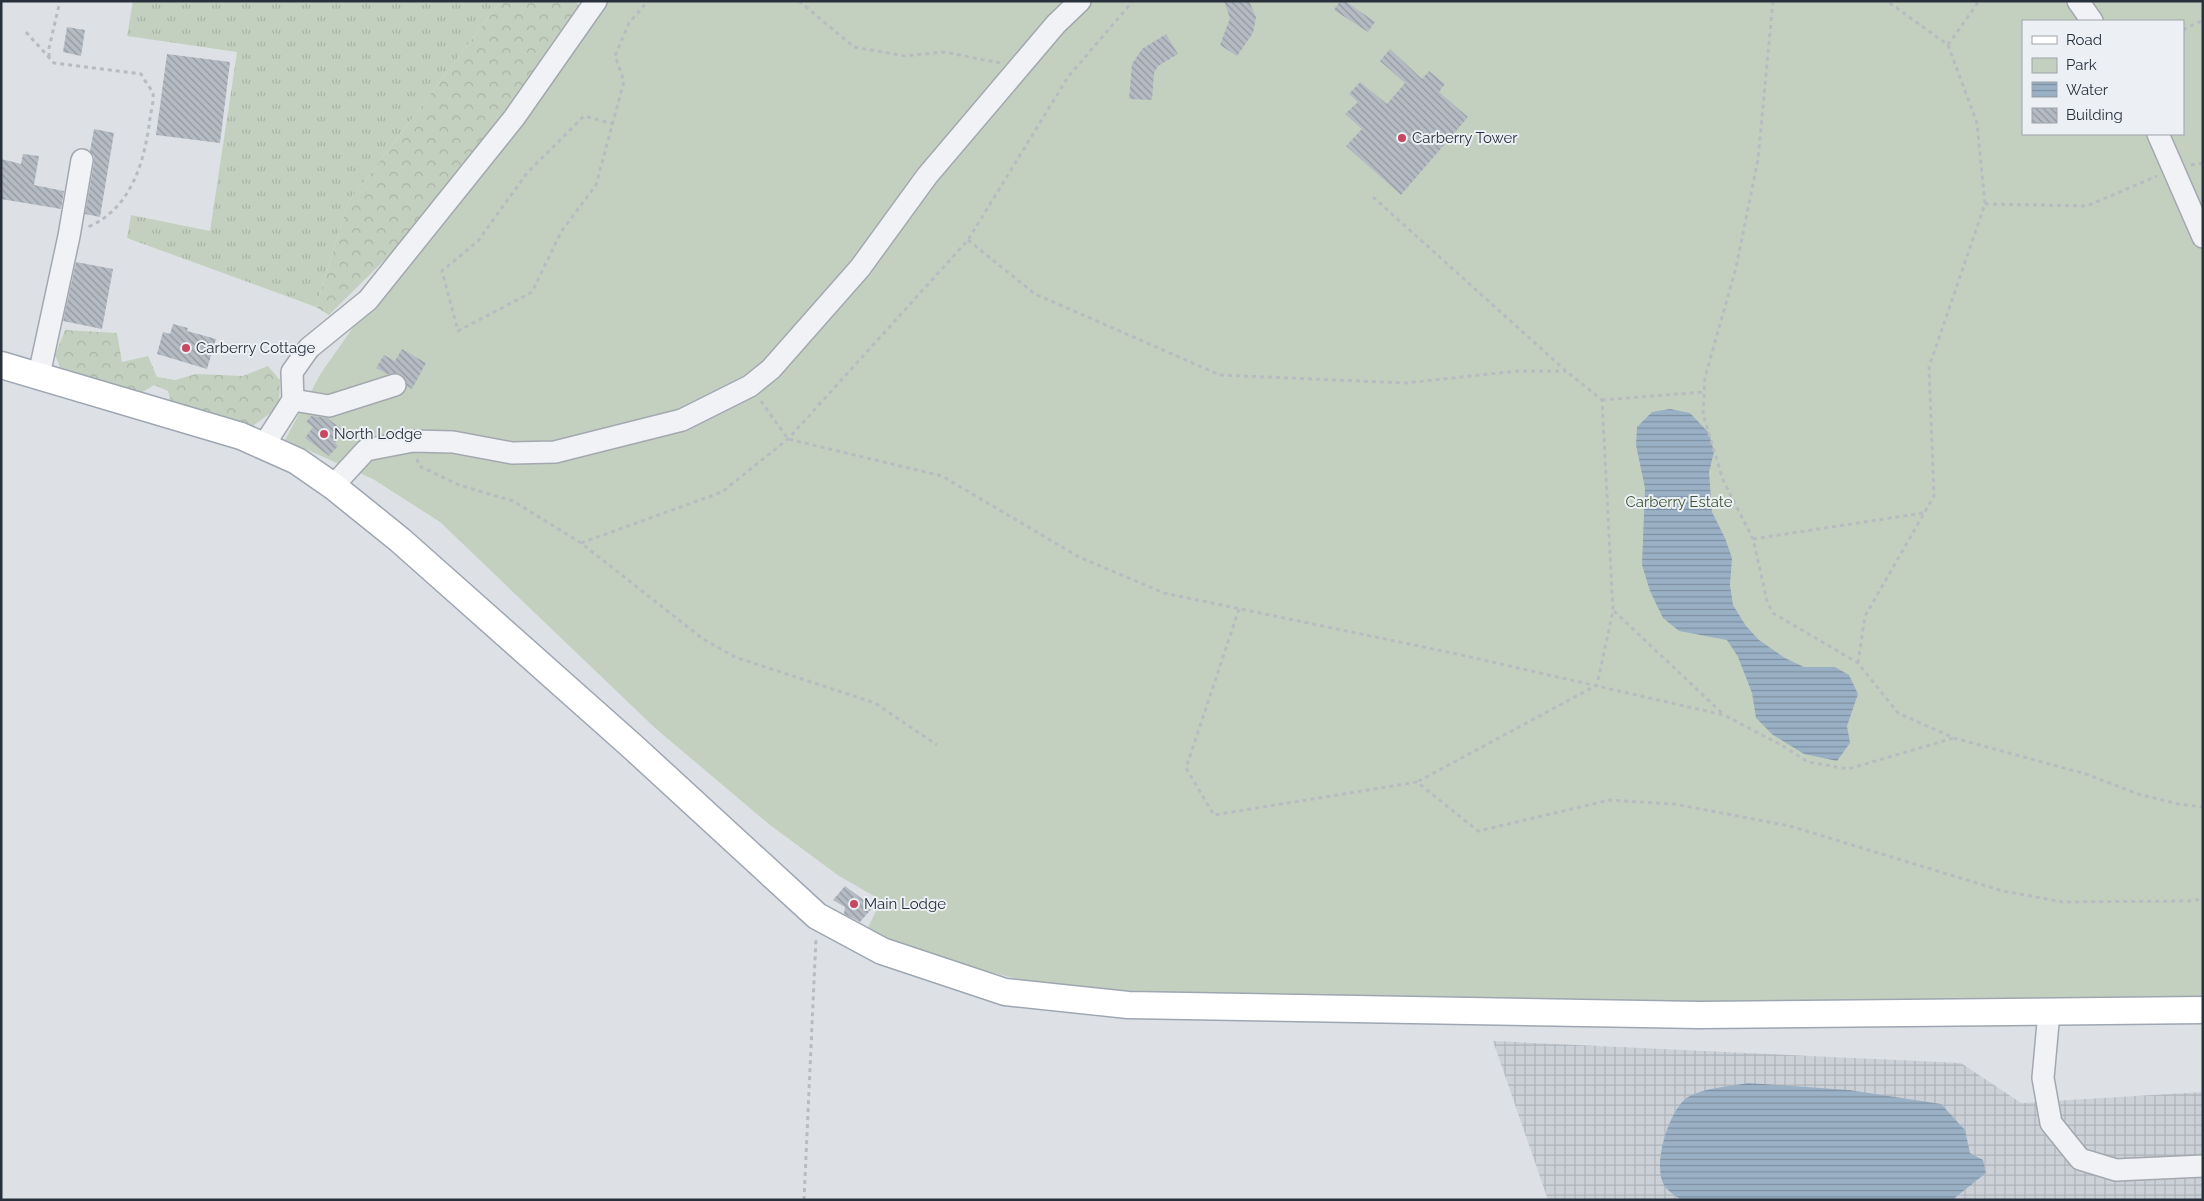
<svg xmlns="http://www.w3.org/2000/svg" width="2204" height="1201" viewBox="0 0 2204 1201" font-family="Raleway,sans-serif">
<defs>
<pattern id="industrial-grid" width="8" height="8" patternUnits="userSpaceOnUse" patternTransform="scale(1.25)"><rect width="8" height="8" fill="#ccd1d8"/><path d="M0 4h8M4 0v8" fill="none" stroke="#afb4ba"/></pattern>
<pattern id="grass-tufts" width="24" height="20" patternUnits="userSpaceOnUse" patternTransform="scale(1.25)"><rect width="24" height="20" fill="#c4d0bf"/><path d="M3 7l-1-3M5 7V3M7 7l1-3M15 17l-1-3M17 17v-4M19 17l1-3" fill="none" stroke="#a8b3a5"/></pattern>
<pattern id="forest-crowns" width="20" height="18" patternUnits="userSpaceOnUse" patternTransform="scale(1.25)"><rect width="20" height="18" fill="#c4d0bf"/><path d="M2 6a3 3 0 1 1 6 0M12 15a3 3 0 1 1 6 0" fill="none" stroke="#a8b3a5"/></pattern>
<pattern id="water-rules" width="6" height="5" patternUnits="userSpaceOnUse" patternTransform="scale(1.25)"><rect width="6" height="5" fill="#9ab1c5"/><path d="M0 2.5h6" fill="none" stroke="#7e90a1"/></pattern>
<pattern id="building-back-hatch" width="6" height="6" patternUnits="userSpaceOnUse" patternTransform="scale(1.25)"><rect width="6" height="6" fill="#b5bbc3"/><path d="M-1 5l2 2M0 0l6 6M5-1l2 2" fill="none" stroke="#9398a0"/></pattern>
</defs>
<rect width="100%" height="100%" fill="#dde1e6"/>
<!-- industrial -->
<path fill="url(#industrial-grid)" d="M1493,1041L1961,1063L2021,1103L2203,1092V1200H1548Z"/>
<!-- grass -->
<path fill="url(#grass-tufts)" d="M133,1H501L348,203L316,307L127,238L131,215L210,231L237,52L127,36Z"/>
<!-- forest -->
<g fill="url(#forest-crowns)">
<path d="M501,1H576L582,11L422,223L329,315L316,307L348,203Z"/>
<path d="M65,330L117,333L122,362L148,356L157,377L175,380L196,374L243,376L268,366L280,380L279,407L250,428L171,403L168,391L154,385L138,395L61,369L55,355Z"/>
</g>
<!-- green -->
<path fill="#c4d0bf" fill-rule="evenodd" d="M608,1H2203V999L1715,1004L1086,992L1038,985L952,961L867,930L881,900L839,876L770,825L655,728L440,522L373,479L285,440L321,373L357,322L518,131ZM2023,21H2183V134H2023Z"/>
<!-- water -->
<g fill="url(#water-rules)">
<path d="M1670,409L1690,413L1709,433L1714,452L1709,472L1712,512L1725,538L1732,558L1730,585L1733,605L1746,626L1759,640L1785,658L1804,667H1835L1849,675L1858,694L1847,726L1850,743L1837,761L1804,754L1773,735L1756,718L1752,693L1738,657L1727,640L1679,631L1663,618L1650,591L1642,565L1645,488L1636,445L1637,427L1652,412Z"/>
<path d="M1748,1083L1849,1090L1941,1104L1965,1130L1970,1153L1983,1160L1986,1173L1952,1200H1681C1676,1196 1667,1191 1664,1185C1652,1165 1669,1109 1688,1097C1705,1087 1730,1087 1748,1083Z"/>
</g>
<!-- building -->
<g fill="url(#building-back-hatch)">
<path d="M1224,1H1249L1256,17L1253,33L1237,56L1220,45L1230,18Z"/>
<path d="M1340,1H1345L1375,22L1368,32L1334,10Z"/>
<path d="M67,27L85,30L81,56L63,52Z"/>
<path d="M1166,34L1178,54L1158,66L1154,73L1152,100L1129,99L1132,64L1142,49Z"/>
<path d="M1390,49L1422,79L1429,71L1445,84L1439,92L1468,117L1401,195L1346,146L1362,129L1345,114L1358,102L1349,94L1360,82L1387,104L1405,83L1380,61Z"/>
<path d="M167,54L230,62L220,143L156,135Z"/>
<path d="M94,129L114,133L100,217L85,214L94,162V156L90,151Z"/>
<path d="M23,154L39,156L34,185L64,191L61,209L1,199V159L21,164Z"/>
<path d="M76,262L113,269L102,329L63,321Z"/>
<path d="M173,324L188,328L187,331L216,339L207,369L157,354L163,332L170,334Z"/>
<path d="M402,349L426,363L412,389L407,386L403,375L397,373L387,374L376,368L384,355L395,361Z"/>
<path d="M311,416L327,418L344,431L335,443L338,446L329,456L305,438L313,427L306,422Z"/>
<path d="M845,886L873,907L860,922L844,914L845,907L833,900Z"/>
</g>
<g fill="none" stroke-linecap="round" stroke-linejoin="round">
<defs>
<g id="minor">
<path d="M2078,1L2092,21"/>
<path d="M2158,134L2203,237"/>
<path d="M39,375L69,236L82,160"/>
<path d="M293,400L329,406L395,385"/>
<path d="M264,445L293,400L292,372L309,348L368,300L514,118L596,1"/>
<path d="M333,486L366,450L413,441L453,442L512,453L555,452L682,420L750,386L771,369L860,268L927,176L1056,24L1080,1"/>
<path d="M2049,1012L2043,1078L2051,1123L2080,1159L2116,1170L2203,1166"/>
</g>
<path id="major" d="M1,365L241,436L297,461L333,486L400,540L633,747L817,916L882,951L1005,992L1128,1005L1700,1015L2203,1010"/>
</defs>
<!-- minor casing -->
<use href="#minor" stroke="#a3a8b0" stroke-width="24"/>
<!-- major casing -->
<use href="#major" stroke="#9da6b1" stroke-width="29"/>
<!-- path -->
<g stroke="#b8bcc1" stroke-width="3" stroke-dasharray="4 4" stroke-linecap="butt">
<path d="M799,1L854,47L905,56L944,52L1000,63"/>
<path d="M1773,1L1758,159L1736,268L1705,377L1703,414L1723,480L1753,539L1767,601L1773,613L1858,663L1898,713L1954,738L2086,774L2138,794L2178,804L2203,807"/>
<path d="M2183,30L2203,20"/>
<path d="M26,32L54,63L141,74C144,80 151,88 153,94C154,101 151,111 150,118C145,161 131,209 88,227"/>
<path d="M1948,45L1979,1"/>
<path d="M49,57V48L60,1"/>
<path d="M614,124L584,116L527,173L478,241L442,271L458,331L532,292L561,232L596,185L624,81L615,56L629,23L648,1"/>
<path d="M2191,165L2203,163"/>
<path d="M1373,197L1566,371L1602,400L1613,611L1597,685L1417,782"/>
<path d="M1985,204L2087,206L2157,176"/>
<path d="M968,240L1035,294L1220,375L1405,383L1518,371H1566"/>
<path d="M1602,400L1704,392"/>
<path d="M761,401L788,439L942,476L1079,557L1164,593L1457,654L1724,715L1783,746L1808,762L1848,769L1954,738"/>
<path d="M417,459L419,466L459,485L513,501L581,543L703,639L735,657L875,703L937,745"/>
<path d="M1753,539L1923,513"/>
<path d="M581,543L722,492L788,439L968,240L1068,77L1133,1"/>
<path d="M1239,609L1186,768L1214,815L1417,782L1478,831L1610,800L1674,804L1790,826L2003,891L2063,902L2189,901L2203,899"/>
<path d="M1614,611L1724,715"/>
<path d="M1858,663L1865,616L1934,496L1929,367L1985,204L1977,123L1948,45L1887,1"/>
<path d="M804,1200L816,938"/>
</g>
<!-- minor -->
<use href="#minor" stroke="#f0f2f5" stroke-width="21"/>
<!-- major -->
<use href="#major" stroke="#fff" stroke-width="26"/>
</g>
<!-- markers -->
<g fill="#c64862" stroke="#ecf0f4" stroke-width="2">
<circle cx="1402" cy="138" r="5"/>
<circle cx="186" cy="348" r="5"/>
<circle cx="324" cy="434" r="5"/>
<circle cx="854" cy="904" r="5"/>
</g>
<g text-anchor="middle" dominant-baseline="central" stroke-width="4" stroke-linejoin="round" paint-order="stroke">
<!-- poi labels -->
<g font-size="15" fill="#28303c" stroke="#ecf0f4" text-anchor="start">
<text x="1412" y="138">Carberry Tower</text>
<text x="196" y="348">Carberry Cottage</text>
<text x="334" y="434">North Lodge</text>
<text x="864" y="904">Main Lodge</text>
</g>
<!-- park labels -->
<g font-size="15" fill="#3e5736" stroke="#ecf0f4">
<text x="1679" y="502">Carberry Estate</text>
</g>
</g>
<!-- border -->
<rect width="2204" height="1201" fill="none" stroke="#28303c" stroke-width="5"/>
<!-- legend -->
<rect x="2022" y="20" width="162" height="115" fill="#ecf0f4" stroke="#9ea3aa"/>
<rect x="2032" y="36" width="25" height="8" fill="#ffffff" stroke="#9ea3aa"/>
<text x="2066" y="45" font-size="15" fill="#28303c">Road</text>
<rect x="2032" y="58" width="25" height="15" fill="#c4d0bf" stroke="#9ea3aa"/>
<text x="2066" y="70" font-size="15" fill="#28303c">Park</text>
<rect x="2032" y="82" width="25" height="15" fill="url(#water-rules)" stroke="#9ea3aa"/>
<text x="2066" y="95" font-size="15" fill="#28303c">Water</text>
<rect x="2032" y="108" width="25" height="15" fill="url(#building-back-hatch)" stroke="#9ea3aa"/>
<text x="2066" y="120" font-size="15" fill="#28303c">Building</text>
</svg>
